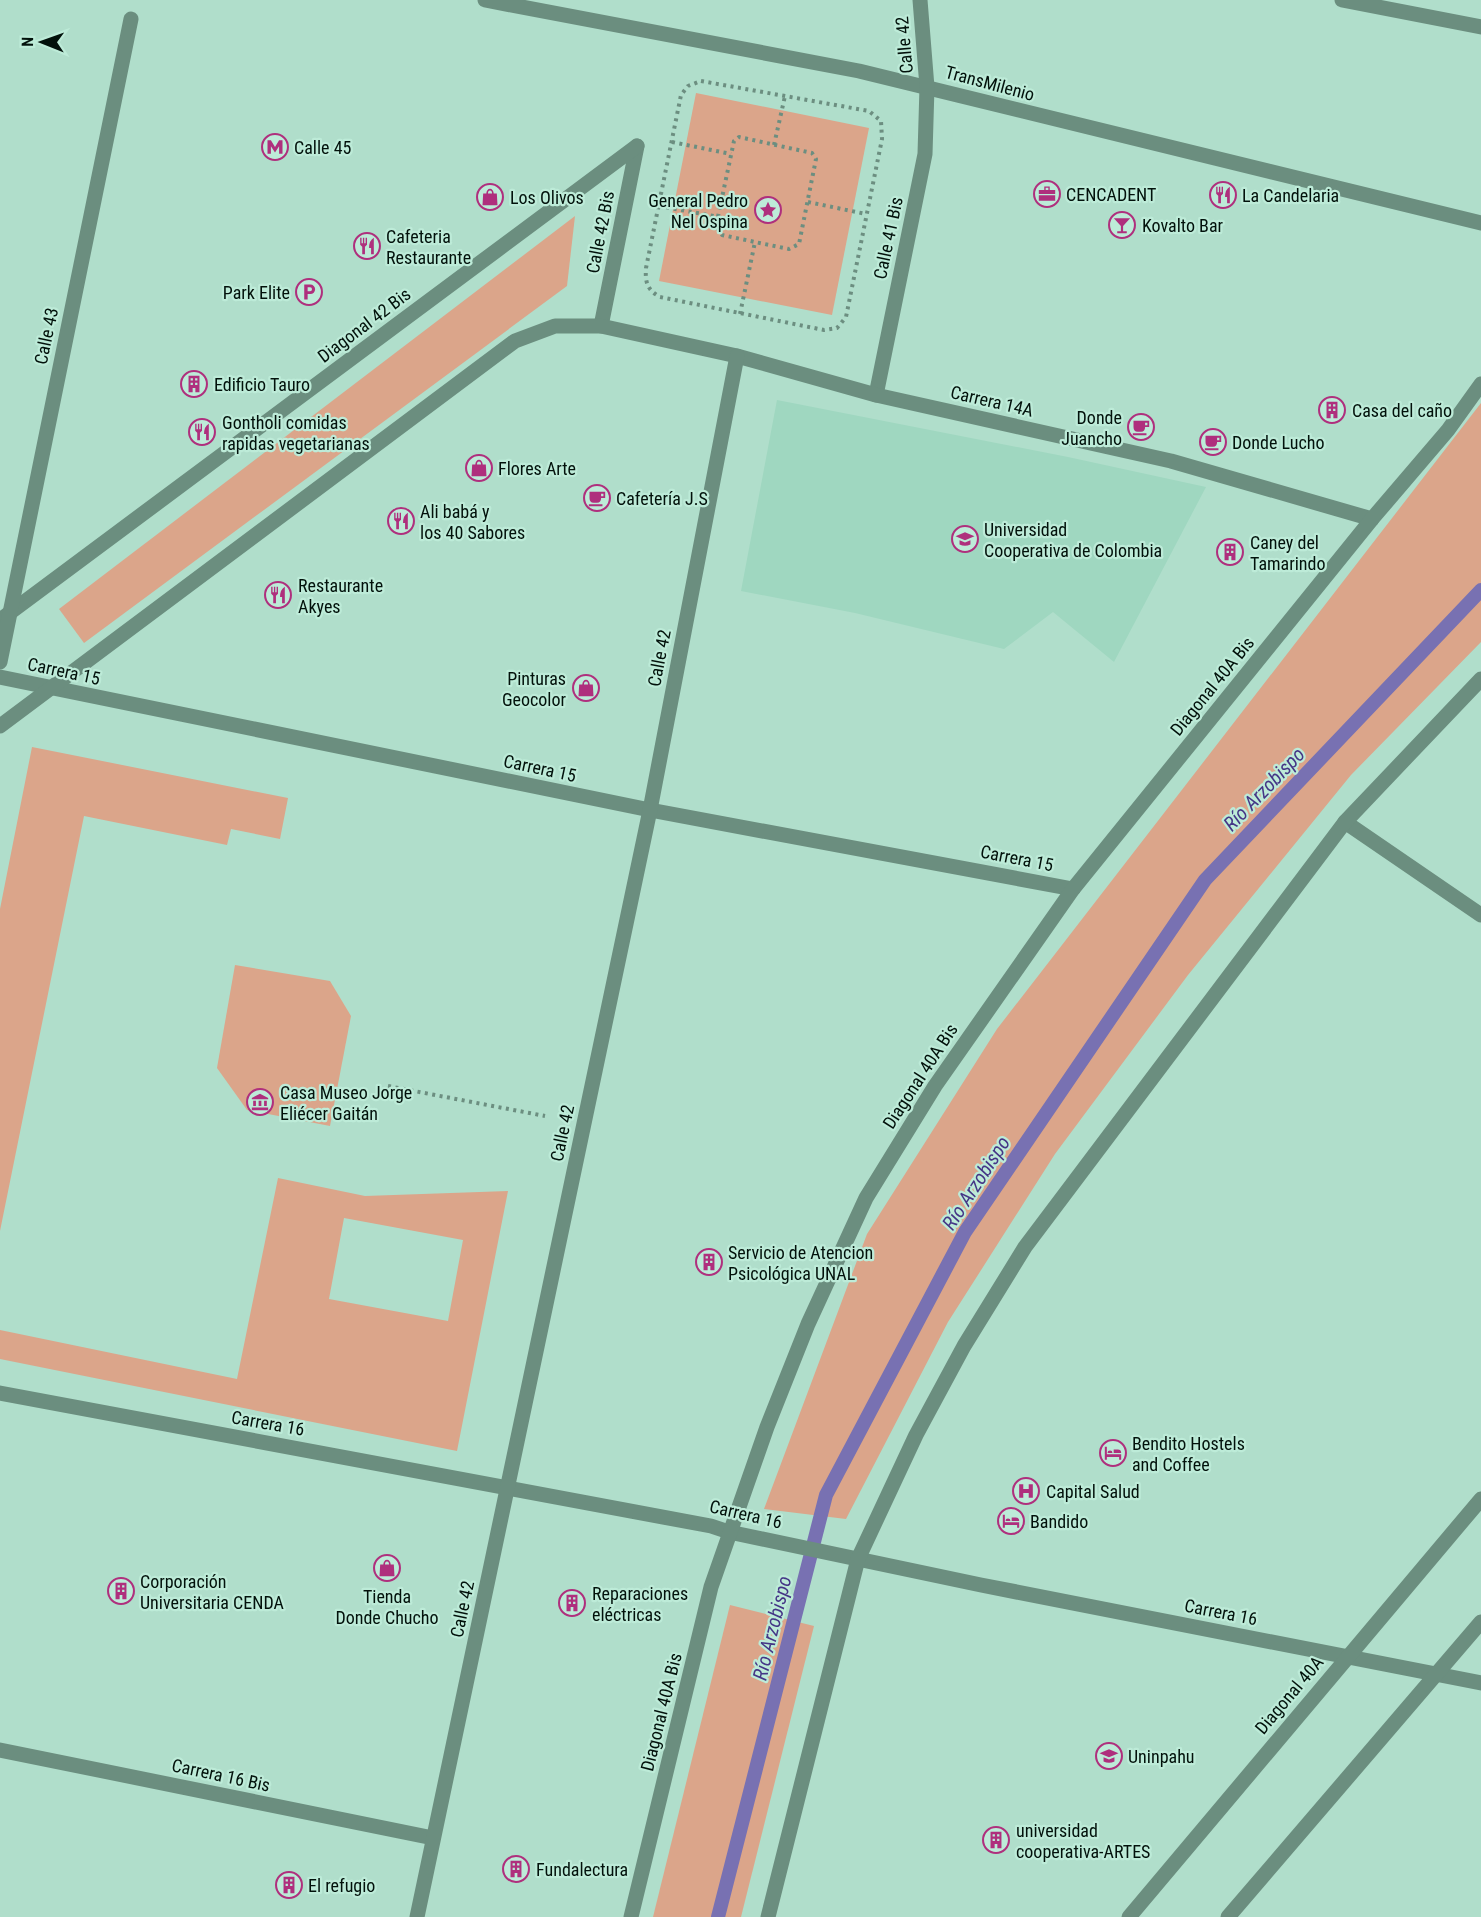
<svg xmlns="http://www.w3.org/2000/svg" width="1481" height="1917" viewBox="0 0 1481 1917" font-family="'Roboto Condensed',sans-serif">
<rect width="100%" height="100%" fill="#b0decb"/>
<!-- built -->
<path fill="#9fd7c0" d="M777,400L1068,457L1206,487L1114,662L1053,612L1004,649L855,613L741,591Z"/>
<!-- green -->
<g fill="#dba58a" fill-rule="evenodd">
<path d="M696,93L869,128L832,315L659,281Z"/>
<path d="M575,216L567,286L84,643L59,609Z"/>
<path d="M1481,403V642L1351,775L1188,975L1055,1154L948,1322L846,1519L764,1509L867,1234L997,1029Z"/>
<path d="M32,747L288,798L280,839L231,829L227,845L84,816L0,1231V909Z"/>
<path d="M235,965L330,981L351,1016L330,1126L247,1110L217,1068Z"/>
<path d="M278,1178L365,1196L508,1191L457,1451L0,1359V1330L237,1379ZM344,1218L463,1240L448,1321L329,1299Z"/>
<path d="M730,1605L814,1626L741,1917H653Z"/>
</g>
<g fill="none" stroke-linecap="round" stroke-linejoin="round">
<!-- stream -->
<path stroke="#7871b2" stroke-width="14" d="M718,1917L826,1495L965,1232L1205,880L1481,590"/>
<!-- path -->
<g stroke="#6c8e80" stroke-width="4" stroke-dasharray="3 4.5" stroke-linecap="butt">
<path d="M701,81L869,111L881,121L882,139L846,317L837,328L824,330L660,297C647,290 645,282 646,268L681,95L688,86Z"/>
<path d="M672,142L731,154"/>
<path d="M774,145L785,96"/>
<path d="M808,202L866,214"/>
<path d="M659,206L719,217"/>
<path d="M740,314L755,242L722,235L716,226L734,141L739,137L812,153L816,159L799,244L789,249L755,242"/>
<path d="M388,1086L545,1116"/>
</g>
<!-- minor -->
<g stroke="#6b8e7f" stroke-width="15">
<path d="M485,0L859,71L1481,223"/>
<path d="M1342,0L1481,27"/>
<path d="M601,326L637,146"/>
<path d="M876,395L925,154L927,87L920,0"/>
<path d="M0,620L637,146"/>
<path d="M0,662L131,19"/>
<path d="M0,677L650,810L1073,889"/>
<path d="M0,726L515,341L555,326H601L737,356L876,395L1171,461L1372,519"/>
<path d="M1345,822L1481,915"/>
<path d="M0,1393L711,1526L729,1532L981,1585L1481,1683"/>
<path d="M0,1750L433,1838"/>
<path d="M417,1917L650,810L737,356"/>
<path d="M631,1917L711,1587L767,1427L808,1324L866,1198L935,1086L1073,889L1372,519L1448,430L1481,384"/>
<path d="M768,1917L858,1559L916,1435L964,1346L1025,1247L1345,822L1481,679"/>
<path d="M1129,1917L1481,1499"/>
<path d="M1228,1917L1481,1622"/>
</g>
</g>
<!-- icons -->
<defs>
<symbol id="metro-ring" viewBox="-11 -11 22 22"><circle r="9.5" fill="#bdebd8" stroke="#af2f7d" stroke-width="1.5"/><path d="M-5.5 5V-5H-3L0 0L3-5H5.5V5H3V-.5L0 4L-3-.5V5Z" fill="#af2f7d"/></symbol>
<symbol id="office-ring" viewBox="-11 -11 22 22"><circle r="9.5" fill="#bdebd8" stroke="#af2f7d" stroke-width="1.5"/><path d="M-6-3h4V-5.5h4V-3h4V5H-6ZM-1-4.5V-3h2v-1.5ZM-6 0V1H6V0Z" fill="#af2f7d"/></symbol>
<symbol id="restaurant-ring" viewBox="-11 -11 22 22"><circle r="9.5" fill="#bdebd8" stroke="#af2f7d" stroke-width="1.5"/><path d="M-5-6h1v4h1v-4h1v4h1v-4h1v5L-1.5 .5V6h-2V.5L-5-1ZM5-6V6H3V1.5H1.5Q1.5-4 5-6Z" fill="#af2f7d"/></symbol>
<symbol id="shop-ring" viewBox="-11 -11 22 22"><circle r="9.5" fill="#bdebd8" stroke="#af2f7d" stroke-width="1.5"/><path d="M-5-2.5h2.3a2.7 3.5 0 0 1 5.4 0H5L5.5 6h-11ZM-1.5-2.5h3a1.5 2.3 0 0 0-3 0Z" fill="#af2f7d"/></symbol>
<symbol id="sight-ring" viewBox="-11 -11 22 22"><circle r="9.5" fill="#bdebd8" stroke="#af2f7d" stroke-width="1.5"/><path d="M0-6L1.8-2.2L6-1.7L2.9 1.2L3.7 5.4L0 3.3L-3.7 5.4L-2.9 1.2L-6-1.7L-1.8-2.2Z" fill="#af2f7d"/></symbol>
<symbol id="bar-ring" viewBox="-11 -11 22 22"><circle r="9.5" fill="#bdebd8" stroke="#af2f7d" stroke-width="1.5"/><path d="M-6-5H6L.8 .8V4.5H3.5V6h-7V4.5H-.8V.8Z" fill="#af2f7d"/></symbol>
<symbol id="parking-ring" viewBox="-11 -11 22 22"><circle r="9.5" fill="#bdebd8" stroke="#af2f7d" stroke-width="1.5"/><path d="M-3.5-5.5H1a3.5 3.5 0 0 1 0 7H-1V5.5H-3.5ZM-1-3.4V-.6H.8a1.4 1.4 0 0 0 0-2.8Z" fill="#af2f7d"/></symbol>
<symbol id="building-ring" viewBox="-11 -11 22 22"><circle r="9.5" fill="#bdebd8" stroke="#af2f7d" stroke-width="1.5"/><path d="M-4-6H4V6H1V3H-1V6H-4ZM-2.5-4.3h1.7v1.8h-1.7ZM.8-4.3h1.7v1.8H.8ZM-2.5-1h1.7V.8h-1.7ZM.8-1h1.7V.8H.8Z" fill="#af2f7d"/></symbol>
<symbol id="cafe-ring" viewBox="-11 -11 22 22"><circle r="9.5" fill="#bdebd8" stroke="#af2f7d" stroke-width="1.5"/><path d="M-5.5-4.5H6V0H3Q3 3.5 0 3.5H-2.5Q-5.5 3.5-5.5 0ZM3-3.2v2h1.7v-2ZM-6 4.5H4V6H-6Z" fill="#af2f7d"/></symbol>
<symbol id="university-ring" viewBox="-11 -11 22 22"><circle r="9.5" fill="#bdebd8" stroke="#af2f7d" stroke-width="1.5"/><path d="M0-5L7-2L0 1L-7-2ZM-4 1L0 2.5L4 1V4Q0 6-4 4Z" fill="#af2f7d"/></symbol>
<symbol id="museum-ring" viewBox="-11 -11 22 22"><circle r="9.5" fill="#bdebd8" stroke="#af2f7d" stroke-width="1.5"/><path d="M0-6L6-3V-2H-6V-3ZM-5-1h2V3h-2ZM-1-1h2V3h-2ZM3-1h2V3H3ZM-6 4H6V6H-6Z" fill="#af2f7d"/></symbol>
<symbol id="hotel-ring" viewBox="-11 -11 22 22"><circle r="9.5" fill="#bdebd8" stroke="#af2f7d" stroke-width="1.5"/><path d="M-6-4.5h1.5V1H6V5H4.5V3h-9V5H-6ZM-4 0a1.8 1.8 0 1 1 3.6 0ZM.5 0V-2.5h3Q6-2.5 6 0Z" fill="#af2f7d"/></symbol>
<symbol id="hospital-ring" viewBox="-11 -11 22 22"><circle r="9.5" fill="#bdebd8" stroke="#af2f7d" stroke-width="1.5"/><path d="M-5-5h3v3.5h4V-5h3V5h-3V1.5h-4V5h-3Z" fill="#af2f7d"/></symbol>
</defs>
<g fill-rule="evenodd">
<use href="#metro-ring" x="260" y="132" width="30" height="30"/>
<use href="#office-ring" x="1032" y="179" width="30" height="30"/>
<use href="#restaurant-ring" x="1208" y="180" width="30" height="30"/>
<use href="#shop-ring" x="475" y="182" width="30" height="30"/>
<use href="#sight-ring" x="753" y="195" width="30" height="30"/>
<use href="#bar-ring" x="1107" y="210" width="30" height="30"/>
<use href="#restaurant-ring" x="352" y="231" width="30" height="30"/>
<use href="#parking-ring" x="294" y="277" width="30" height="30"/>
<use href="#building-ring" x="179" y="369" width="30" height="30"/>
<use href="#building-ring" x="1317" y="395" width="30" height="30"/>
<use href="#cafe-ring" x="1126" y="412" width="30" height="30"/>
<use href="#restaurant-ring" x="187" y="417" width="30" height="30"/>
<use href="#cafe-ring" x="1198" y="427" width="30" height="30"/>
<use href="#shop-ring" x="464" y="453" width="30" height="30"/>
<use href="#cafe-ring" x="582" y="483" width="30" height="30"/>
<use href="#restaurant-ring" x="386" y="506" width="30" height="30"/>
<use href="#university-ring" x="950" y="524" width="30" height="30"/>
<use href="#building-ring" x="1215" y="537" width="30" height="30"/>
<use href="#restaurant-ring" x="263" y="580" width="30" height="30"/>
<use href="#shop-ring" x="571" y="673" width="30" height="30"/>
<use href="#museum-ring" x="245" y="1087" width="30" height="30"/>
<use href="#building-ring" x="694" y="1247" width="30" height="30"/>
<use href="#hotel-ring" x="1098" y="1438" width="30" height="30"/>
<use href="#hospital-ring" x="1011" y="1476" width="30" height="30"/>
<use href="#hotel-ring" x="996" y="1506" width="30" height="30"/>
<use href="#shop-ring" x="372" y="1553" width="30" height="30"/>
<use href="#building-ring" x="106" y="1576" width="30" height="30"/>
<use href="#building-ring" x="557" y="1588" width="30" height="30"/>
<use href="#university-ring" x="1094" y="1741" width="30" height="30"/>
<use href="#building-ring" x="981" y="1825" width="30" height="30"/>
<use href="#building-ring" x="501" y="1854" width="30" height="30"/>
<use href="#building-ring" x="274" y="1870" width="30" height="30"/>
</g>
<g text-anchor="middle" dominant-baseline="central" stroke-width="4.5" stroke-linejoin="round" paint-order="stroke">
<!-- street labels -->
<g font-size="18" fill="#02110b" stroke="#bdebd8">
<text transform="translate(904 45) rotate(-95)">Calle 42</text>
<text transform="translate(990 83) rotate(15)">TransMilenio</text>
<text transform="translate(600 232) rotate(-79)">Calle 42 Bis</text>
<text transform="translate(888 238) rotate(-78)">Calle 41 Bis</text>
<text transform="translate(364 325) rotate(-37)">Diagonal 42 Bis</text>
<text transform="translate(46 336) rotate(-78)">Calle 43</text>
<text transform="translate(992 401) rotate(13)">Carrera 14A</text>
<text transform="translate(659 658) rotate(-79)">Calle 42</text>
<text transform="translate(64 671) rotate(12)">Carrera 15</text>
<text transform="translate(1212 686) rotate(-51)">Diagonal 40A Bis</text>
<text transform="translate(540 768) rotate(12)">Carrera 15</text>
<text transform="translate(1017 858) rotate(11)">Carrera 15</text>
<text transform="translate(920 1076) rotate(-57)">Diagonal 40A Bis</text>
<text transform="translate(562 1133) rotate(-78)">Calle 42</text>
<text transform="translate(268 1423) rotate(10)">Carrera 16</text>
<text transform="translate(746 1514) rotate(13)">Carrera 16</text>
<text transform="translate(462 1609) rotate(-78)">Calle 42</text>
<text transform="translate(1221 1612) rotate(11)">Carrera 16</text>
<text transform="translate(1289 1695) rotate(-50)">Diagonal 40A</text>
<text transform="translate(661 1712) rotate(-76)">Diagonal 40A Bis</text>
<text transform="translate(221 1775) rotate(12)">Carrera 16 Bis</text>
</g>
<!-- poi labels -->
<g font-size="18" fill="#02110b" stroke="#bdebd8" text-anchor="start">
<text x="294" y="147">Calle 45</text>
<text x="1066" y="194">CENCADENT</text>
<text x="1242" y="195">La Candelaria</text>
<text x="510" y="197">Los Olivos</text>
<text x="748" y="200" text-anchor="end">General Pedro<tspan x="748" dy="21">Nel Ospina</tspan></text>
<text x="1142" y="225">Kovalto Bar</text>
<text x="386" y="236">Cafeteria<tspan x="386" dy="21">Restaurante</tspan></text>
<text x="290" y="292" text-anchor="end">Park Elite</text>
<text x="214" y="384">Edificio Tauro</text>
<text x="1352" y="410">Casa del caño</text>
<text x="1122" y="417" text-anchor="end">Donde<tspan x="1122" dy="21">Juancho</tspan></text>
<text x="222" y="422">Gontholi comidas<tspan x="222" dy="21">rapidas vegetarianas</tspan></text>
<text x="1232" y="442">Donde Lucho</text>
<text x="498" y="468">Flores Arte</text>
<text x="616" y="498">Cafetería J.S</text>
<text x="420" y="511">Ali babá y<tspan x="420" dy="21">los 40 Sabores</tspan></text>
<text x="984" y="529">Universidad<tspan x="984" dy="21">Cooperativa de Colombia</tspan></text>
<text x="1250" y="542">Caney del<tspan x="1250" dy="21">Tamarindo</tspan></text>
<text x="298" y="585">Restaurante<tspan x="298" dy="21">Akyes</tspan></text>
<text x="566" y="678" text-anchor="end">Pinturas<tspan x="566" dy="21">Geocolor</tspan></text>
<text x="280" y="1092">Casa Museo Jorge<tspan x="280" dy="21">Eliécer Gaitán</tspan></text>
<text x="728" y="1252">Servicio de Atencion<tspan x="728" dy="21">Psicológica UNAL</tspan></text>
<text x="1132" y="1443">Bendito Hostels<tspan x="1132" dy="21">and Coffee</tspan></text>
<text x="1046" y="1491">Capital Salud</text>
<text x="1030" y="1521">Bandido</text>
<text x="140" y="1581">Corporación<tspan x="140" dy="21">Universitaria CENDA</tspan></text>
<text x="592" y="1593">Reparaciones<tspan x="592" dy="21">eléctricas</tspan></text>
<text x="387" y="1596" text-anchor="middle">Tienda<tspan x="387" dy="21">Donde Chucho</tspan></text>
<text x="1128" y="1756">Uninpahu</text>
<text x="1016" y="1830">universidad<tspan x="1016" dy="21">cooperativa-ARTES</tspan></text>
<text x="536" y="1869">Fundalectura</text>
<text x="308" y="1885">El refugio</text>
</g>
<!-- water labels -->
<g font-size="20" font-style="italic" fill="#453686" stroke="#bdebd8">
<text transform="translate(1264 789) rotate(-46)">Río Arzobispo</text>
<text transform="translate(976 1183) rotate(-57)">Río Arzobispo</text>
<text transform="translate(772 1628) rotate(-76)">Río Arzobispo</text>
</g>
</g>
<!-- north arrow -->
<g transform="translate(42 42) rotate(271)" stroke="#bdebd8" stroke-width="4.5" paint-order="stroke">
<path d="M0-4.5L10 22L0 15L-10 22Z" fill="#02110b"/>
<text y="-9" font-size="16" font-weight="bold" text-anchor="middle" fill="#02110b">N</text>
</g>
</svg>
